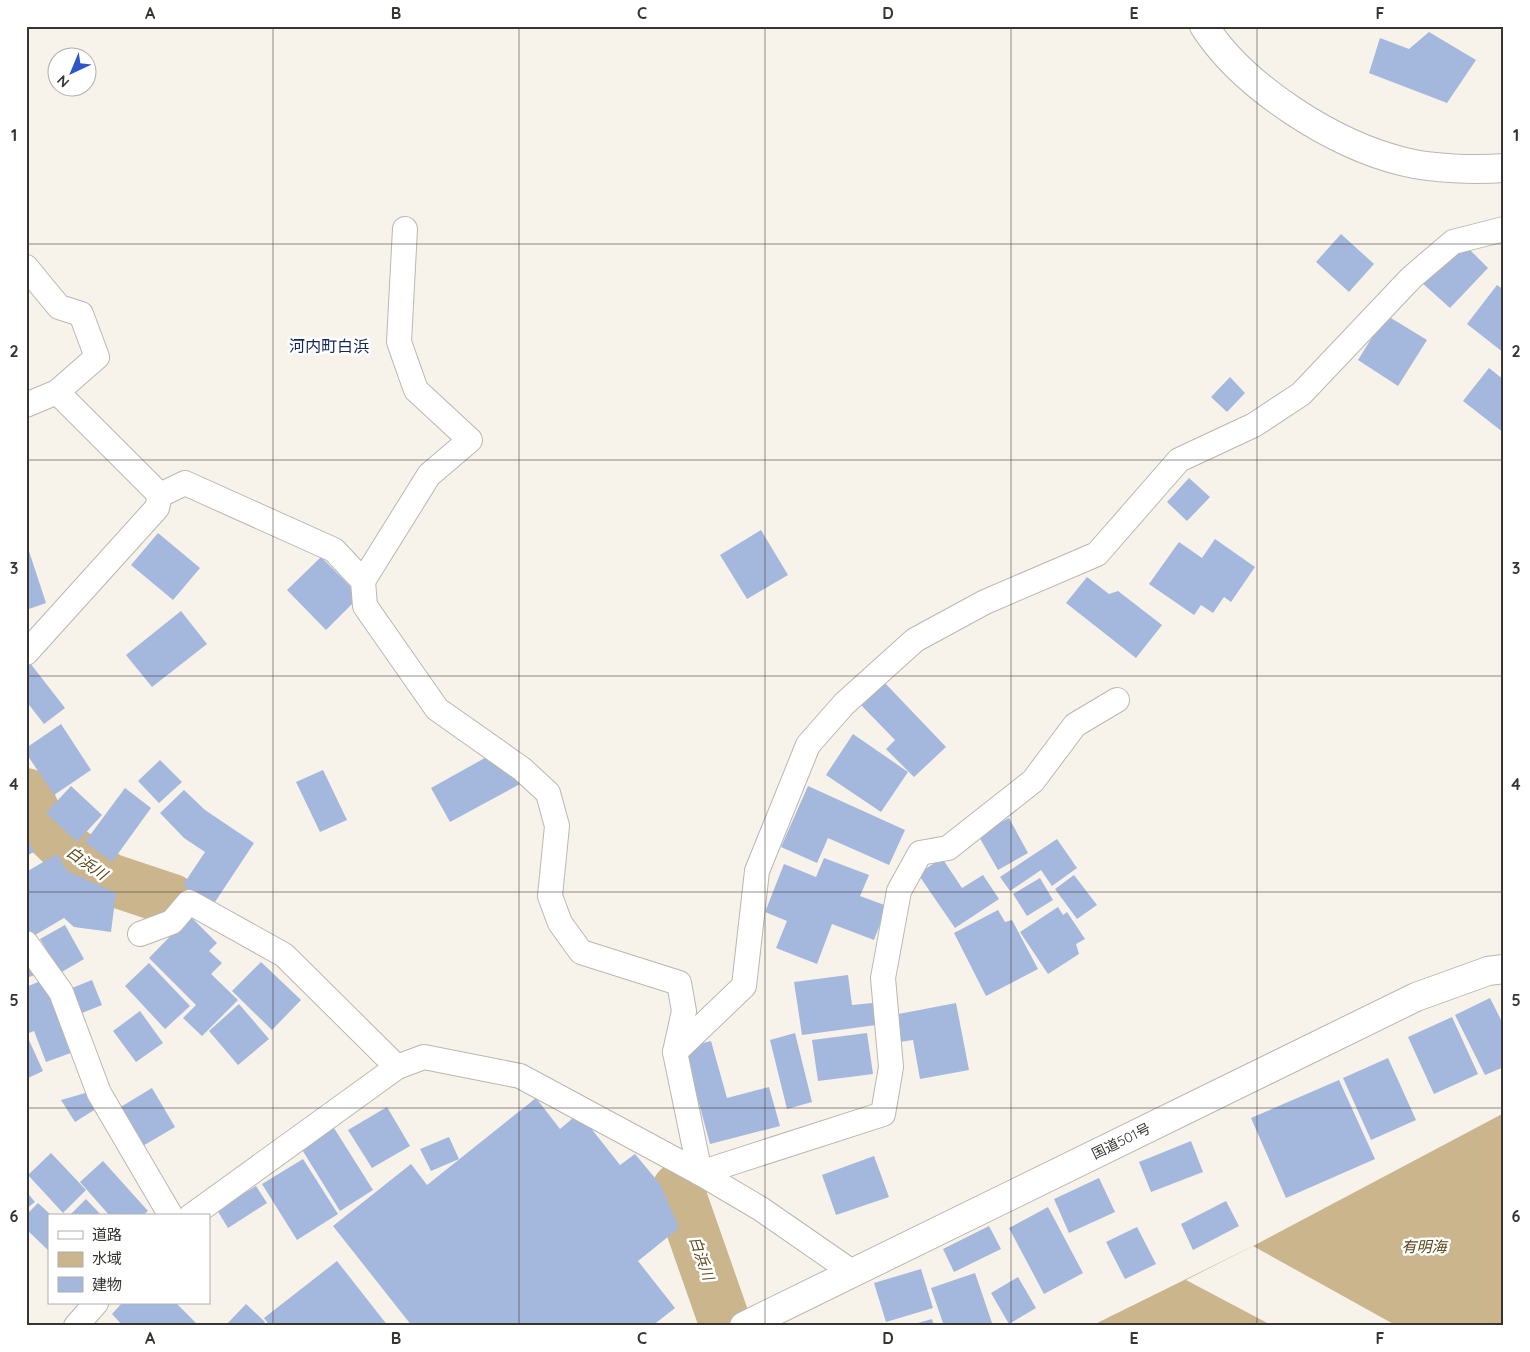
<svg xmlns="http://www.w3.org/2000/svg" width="1530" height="1352" viewBox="0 0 1530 1352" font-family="Quicksand,'Noto Sans JP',sans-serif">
<rect width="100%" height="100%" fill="#f7f3eb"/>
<!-- water -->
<path fill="#cab58d" d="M1504,1113V1326H1091L1253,1246Z"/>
<!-- pier -->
<path fill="#f7f3eb" d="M1253,1246L1397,1326H1273L1186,1280Z"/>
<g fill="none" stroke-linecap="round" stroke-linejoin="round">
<!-- river -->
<g stroke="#cab58d" stroke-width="52">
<path d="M26,794L39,822L68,850L109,879L172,900"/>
<path d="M678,1189L726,1326"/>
</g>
</g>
<!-- building -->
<g fill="#a4b7dd">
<path d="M1429,32L1476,60L1447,103L1369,73L1380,38L1409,49Z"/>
<path d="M1341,234L1374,264L1349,292L1316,262Z"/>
<path d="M1460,240L1488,268L1450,308L1420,281Z"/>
<path d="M1497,285L1504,290V353L1467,324Z"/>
<path d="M1386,315L1427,340L1398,386L1358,360Z"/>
<path d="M1489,368L1504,380V433L1463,401Z"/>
<path d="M1230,377L1245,393L1227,412L1211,397Z"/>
<path d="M1189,478L1210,497L1187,521L1167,502Z"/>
<path d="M761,530L788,575L747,599L720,555Z"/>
<path d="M158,533L200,568L173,600L131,565Z"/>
<path d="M1215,539L1255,567L1231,602L1224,597L1213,613L1201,605L1194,615L1149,584L1179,542L1202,558Z"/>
<path d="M26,542L46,603L26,610Z"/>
<path d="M321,557L360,596L326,630L287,590Z"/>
<path d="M1087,577L1109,594L1118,591L1162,625L1136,658L1066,603Z"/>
<path d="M181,611L207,644L152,687L126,655Z"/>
<path d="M30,663L65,708L44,724L26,701V665Z"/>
<path d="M884,682L946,747L914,777L886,749L895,740L861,705Z"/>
<path d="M61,724L91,770L54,795L26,753V748Z"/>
<path d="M853,734L908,772L881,812L826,775Z"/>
<path d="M492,754L520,784L450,822L431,788Z"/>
<path d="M160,760L182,782L159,803L138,781Z"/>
<path d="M323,770L347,820L320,832L296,782Z"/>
<path d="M71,786L102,815L77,842L46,813Z"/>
<path d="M808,786L905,830L889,865L828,838L817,863L781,847Z"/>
<path d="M125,788L151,808L112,862L85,842Z"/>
<path d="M184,790L205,810L254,843L213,905L183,885L205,852L184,838L160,813Z"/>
<path d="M1009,818L1028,853L998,870L978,835Z"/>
<path d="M26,835L34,852L26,856Z"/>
<path d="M1057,839L1077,868L1052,886L1041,870L1010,891L1000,877Z"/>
<path d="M57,854L67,871L116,893L111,932L74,927L64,918L30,938L26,931V872Z"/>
<path d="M824,858L869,875L860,896L887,906L874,940L832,924L817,964L776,948L787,921L765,912L784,864L816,877Z"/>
<path d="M942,858L962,888L983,875L999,899L955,928L918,874Z"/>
<path d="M1074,875L1097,905L1077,919L1055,889Z"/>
<path d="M1040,878L1053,900L1027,916L1013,894Z"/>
<path d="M1058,907L1063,915L1067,912L1085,939L1076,944L1079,954L1048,974L1020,932Z"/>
<path d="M998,910L1005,922L1012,920L1038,969L986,996L954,933Z"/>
<path d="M190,916L217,943L209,951L222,963L211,974L238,1000L202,1036L183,1018L196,1005L149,958Z"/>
<path d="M65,925L84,959L60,973L40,939Z"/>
<path d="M26,957L35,975L26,978Z"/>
<path d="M261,962L301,1000L272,1030L232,991Z"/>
<path d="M149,963L190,1006L165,1029L125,986Z"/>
<path d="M848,975L852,1005L873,1003L876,1025L802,1035L794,982Z"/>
<path d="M43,980L52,1004L60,1001L79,1050L46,1062L34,1031L26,1034V987Z"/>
<path d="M92,980L102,1005L82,1013L72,988Z"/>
<path d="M1490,998L1504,1026V1067L1485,1075L1455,1015Z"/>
<path d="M956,1003L969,1070L920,1079L913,1040L893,1043L888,1016Z"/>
<path d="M239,1004L269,1039L238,1065L209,1031Z"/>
<path d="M140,1011L163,1043L136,1062L113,1031Z"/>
<path d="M1452,1017L1478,1074L1434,1094L1408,1037Z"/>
<path d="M795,1033L812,1102L787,1109L770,1040Z"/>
<path d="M867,1033L873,1074L818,1081L812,1040Z"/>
<path d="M26,1038H28L43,1071L26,1079Z"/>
<path d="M711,1041L727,1098L769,1087L780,1126L710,1144L684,1048Z"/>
<path d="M1388,1058L1416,1120L1371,1140L1343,1078Z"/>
<path d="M1339,1080L1375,1159L1286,1198L1251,1118Z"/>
<path d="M152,1088L175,1127L141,1147L119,1108Z"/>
<path d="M89,1092L99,1107L75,1122L61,1100Z"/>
<path d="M536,1098L560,1129L579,1113L620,1165L635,1154L660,1184L679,1228L638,1261L675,1308L652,1326H412L333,1226L411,1164L427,1185Z"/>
<path d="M387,1107L410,1146L372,1168L348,1130Z"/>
<path d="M334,1128L373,1190L340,1211L301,1148Z"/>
<path d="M449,1137L459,1159L431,1171L420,1149Z"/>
<path d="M1191,1141L1203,1172L1151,1192L1139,1162Z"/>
<path d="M51,1153L86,1190L63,1213L28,1175Z"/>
<path d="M874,1156L889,1197L836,1215L822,1175Z"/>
<path d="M303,1159L338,1214L297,1240L262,1184Z"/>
<path d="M103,1161L148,1211L142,1216H110L80,1182Z"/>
<path d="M1099,1178L1115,1212L1069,1233L1054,1199Z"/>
<path d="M256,1186L267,1203L228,1228L217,1210Z"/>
<path d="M26,1191L35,1202L26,1209Z"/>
<path d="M86,1199L102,1216H69Z"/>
<path d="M1226,1201L1239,1226L1193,1250L1181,1224Z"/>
<path d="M38,1203L52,1216H49V1251L26,1229V1215Z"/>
<path d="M1048,1207L1083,1273L1044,1294L1009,1228Z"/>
<path d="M989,1226L1001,1249L954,1272L943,1249Z"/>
<path d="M1137,1227L1156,1264L1125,1279L1106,1242Z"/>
<path d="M337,1261L388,1326H270L264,1318Z"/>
<path d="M921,1269L933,1308L886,1322L874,1283Z"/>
<path d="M975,1273L993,1326H944L931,1288Z"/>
<path d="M1018,1277L1036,1308L1009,1324L991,1293Z"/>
<path d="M122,1303H176L199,1326H123L112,1314Z"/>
<path d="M246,1304L265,1322L262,1326H225Z"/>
<path d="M932,1319L934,1326H911V1325Z"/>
</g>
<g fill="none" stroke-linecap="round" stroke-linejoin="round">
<defs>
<g id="minor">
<path d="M26,267L59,307L81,314L97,357L57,392L26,405"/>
<path d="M57,392L160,495L185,483L334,550L363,581L365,606L437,709L522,769L548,793L557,826L550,896L560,923L581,952L679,983L684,1011L675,1052"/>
<path d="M363,581L429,475L470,440L416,390L399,342L405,229"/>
<path d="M26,653L157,508L160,495"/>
<path d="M140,934L172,922L189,902L284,955L397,1067"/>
<path d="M26,943L61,992L99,1093L171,1216"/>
<path d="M700,1173L675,1052L744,986L757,871L808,745L844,704L915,640L985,602L1097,554L1179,460L1254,425L1301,394L1411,278L1453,242L1504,229"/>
<path d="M700,1173L883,1114L891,1067L883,978L899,891L920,853L948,848L1033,781L1075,725L1117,700"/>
<path d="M191,1216L397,1067L424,1057L520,1076L700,1173L761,1209L852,1272"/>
<path d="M76,1326L96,1303"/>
</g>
<path id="tertiary" d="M1204,26C1244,88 1334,145 1405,162C1433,169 1475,170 1504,168"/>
<path id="trunk" d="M744,1326L1416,997L1488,971L1504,969"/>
</defs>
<!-- minor casing -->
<use href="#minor" stroke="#bbb7b0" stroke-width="26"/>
<!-- tertiary casing -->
<use href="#tertiary" stroke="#bbb7b0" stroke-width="30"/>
<!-- trunk casing -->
<use href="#trunk" stroke="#bbb7b0" stroke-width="30"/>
<!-- minor -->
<use href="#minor" stroke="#fff" stroke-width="24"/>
<!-- tertiary -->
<use href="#tertiary" stroke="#fff" stroke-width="28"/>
<!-- trunk -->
<use href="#trunk" stroke="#fff" stroke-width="28"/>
</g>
<!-- grid -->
<path fill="none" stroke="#373532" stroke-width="1" stroke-opacity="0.55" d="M273,26V1326M519,26V1326M765,26V1326M1011,26V1326M1257,26V1326M26,244H1504M26,460H1504M26,676H1504M26,892H1504M26,1108H1504"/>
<g text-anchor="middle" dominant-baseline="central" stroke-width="5" stroke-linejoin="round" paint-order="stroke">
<!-- street labels -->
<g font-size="14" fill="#373532" stroke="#fff">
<text transform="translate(1121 1141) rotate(-26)">国道501号</text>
</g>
<!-- water labels -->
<g font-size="15" font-style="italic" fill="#5e4817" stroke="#fff">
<text transform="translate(87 863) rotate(35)">白浜川</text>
<text x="1424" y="1246">有明海</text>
<text transform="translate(702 1258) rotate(71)">白浜川</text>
</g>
<!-- quarter labels -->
<g font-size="16" fill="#11265b" stroke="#fff">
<text x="329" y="346">河内町白浜</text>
</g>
</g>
<!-- border -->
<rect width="1530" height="1352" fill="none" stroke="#ffffff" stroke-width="55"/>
<!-- legend -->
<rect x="48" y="1214" width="162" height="90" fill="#ffffff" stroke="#afaead"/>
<rect x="58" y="1231" width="25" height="8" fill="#ffffff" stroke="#afaead"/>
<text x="92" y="1240" font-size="15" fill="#373532">道路</text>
<rect x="58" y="1252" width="25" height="15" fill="#cab58d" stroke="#afaead"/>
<text x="92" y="1264" font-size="15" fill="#373532">水域</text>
<rect x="58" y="1277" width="25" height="15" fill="#a4b7dd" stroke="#afaead"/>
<text x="92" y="1290" font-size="15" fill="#373532">建物</text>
<!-- north arrow -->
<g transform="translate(72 72) rotate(224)"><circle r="24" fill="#ffffff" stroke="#afaead"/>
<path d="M0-4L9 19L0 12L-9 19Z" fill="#2d57c6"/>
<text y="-8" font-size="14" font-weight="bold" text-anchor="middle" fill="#373532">N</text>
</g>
<rect x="28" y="28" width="1474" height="1296" fill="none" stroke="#373532" stroke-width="2"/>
<g font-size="16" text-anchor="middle" font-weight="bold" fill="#373532">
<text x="150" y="19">A</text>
<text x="396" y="19">B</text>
<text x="642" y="19">C</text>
<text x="888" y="19">D</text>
<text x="1134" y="19">E</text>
<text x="1380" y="19">F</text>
<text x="14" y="141">1</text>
<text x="1516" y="141">1</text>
<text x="14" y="357">2</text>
<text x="1516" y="357">2</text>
<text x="14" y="574">3</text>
<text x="1516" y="574">3</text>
<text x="14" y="790">4</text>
<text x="1516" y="790">4</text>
<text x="14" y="1006">5</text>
<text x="1516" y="1006">5</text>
<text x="14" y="1222">6</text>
<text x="1516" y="1222">6</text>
<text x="150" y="1344">A</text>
<text x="396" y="1344">B</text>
<text x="642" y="1344">C</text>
<text x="888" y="1344">D</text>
<text x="1134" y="1344">E</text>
<text x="1380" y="1344">F</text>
</g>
</svg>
